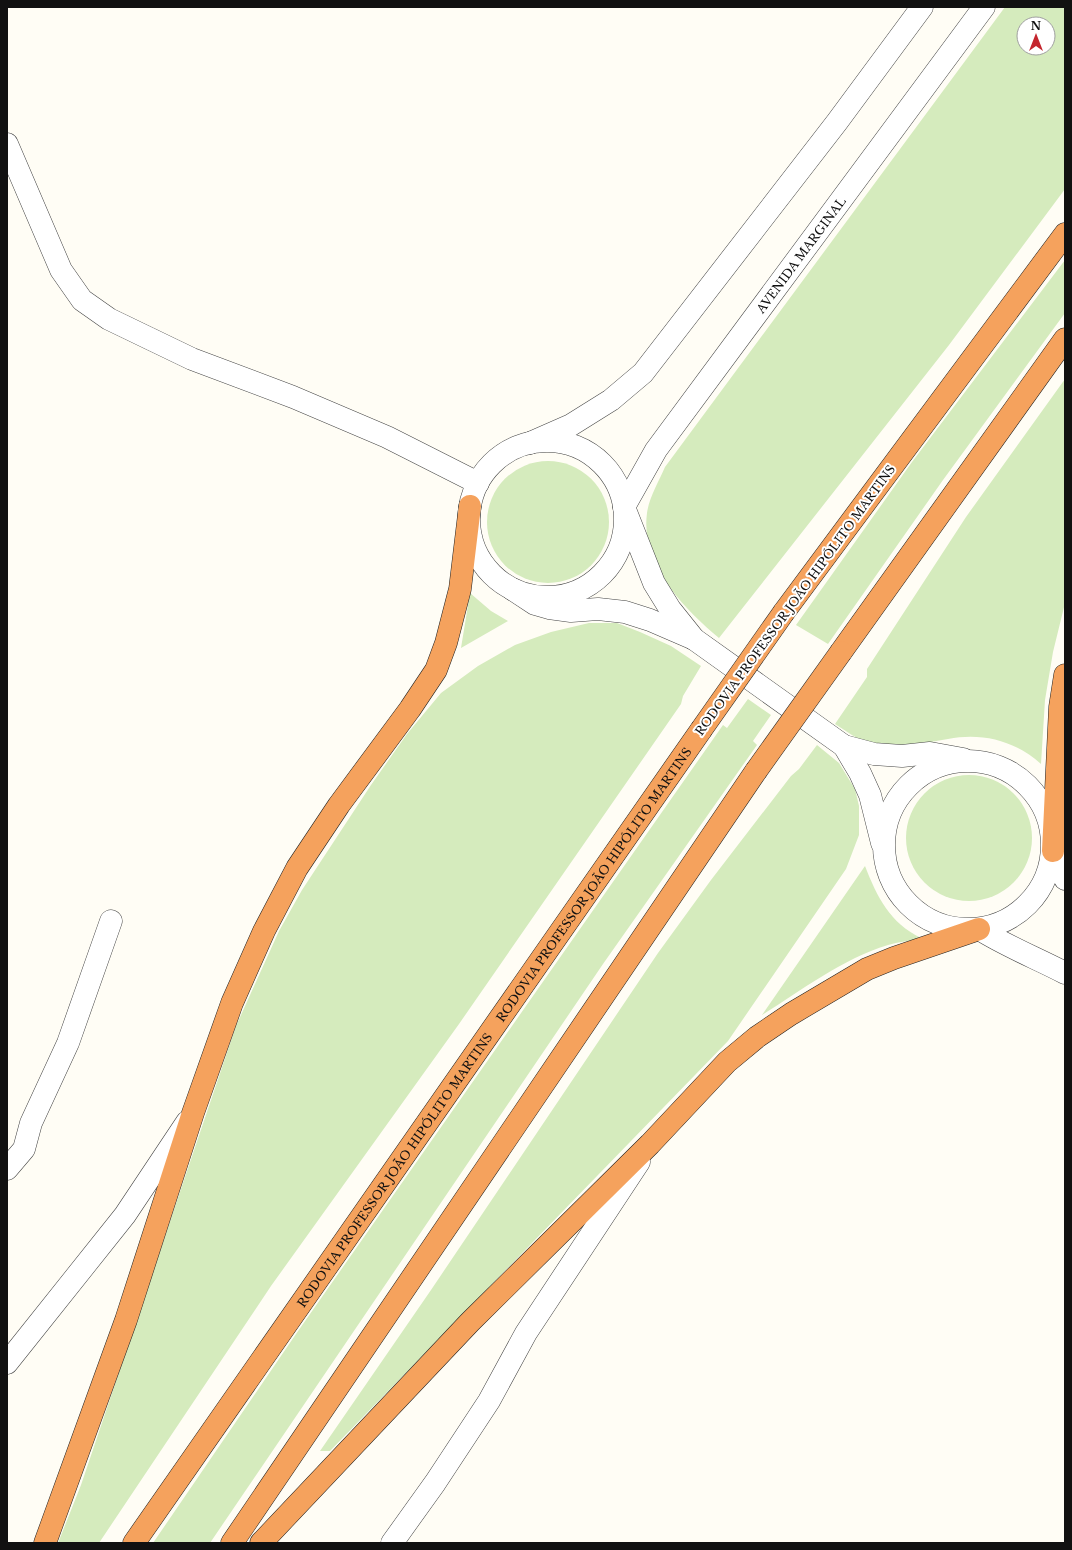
<svg xmlns="http://www.w3.org/2000/svg" width="1072" height="1550" viewBox="0 0 1072 1550" font-family="'Libre Baskerville',serif">
<rect width="100%" height="100%" fill="#fffdf5"/>
<!-- green -->
<g fill="#d5ebbd" fill-rule="evenodd">
<path d="M1005,7H1065V189L949,345L719,638C684,609 640,564 647,513C649,498 659,481 665,467ZM1024,24H1048V48H1024Z"/>
<path d="M1065,260V313L943,480L828,644L796,625L912,462Z"/>
<path d="M1065,379V603L1053,652L1045,700L1041,764C1016,741 982,732 948,739C923,743 904,749 878,746C863,744 848,732 835,724L867,677V669L966,517Z"/>
<circle cx="548" cy="522" r="61"/>
<path d="M470,593L491,611L508,621L461,648Z"/>
<path d="M589,623H617L640,632L671,646L701,666L683,696L681,704L459,1024L271,1286L99,1543H58L81,1485L236,1026L279,931L302,890L371,785L407,734L441,693L478,666L515,645L551,632Z"/>
<path d="M748,699L771,715L753,741L757,745L603,964L210,1543H153L296,1334L723,725L727,728Z"/>
<path d="M817,745L839,763L855,789L859,806V835L846,869L728,1041L330,1451H320L431,1290L658,953L711,880L791,776L799,769Z"/>
<circle cx="969" cy="838" r="63"/>
<path d="M865,866C877,897 890,923 921,938C910,941 898,942 888,945C842,959 802,990 762,1015Z"/>
</g>
<g fill="none" stroke-linecap="round" stroke-linejoin="round">
<defs>
<g id="minor">
<path d="M7,144L61,270L82,300L109,319L192,359L293,397L387,437L478,483"/>
<path d="M1053,851L1065,879"/>
<path d="M979,929C1006,946 1036,958 1065,973"/>
<path d="M7,1169L24,1149L31,1123L68,1043L111,921"/>
<path d="M7,1363L125,1215L187,1122"/>
<path d="M392,1543L435,1483L489,1401L526,1333L639,1162"/>
</g>
<g id="tertiary">
<circle cx="547" cy="519" r="78"/>
<path d="M530,443L571,425L611,400L643,373L837,122L922,7"/>
<path d="M512,589L535,604L549,608L571,611L598,609L625,612L650,620L694,639L844,746L874,754L902,756L930,753L963,759"/>
<path id="s1" d="M694,639L670,609L654,583L624,507L656,450L984,7"/>
<path d="M844,746L860,773L870,795L882,843"/>
<circle cx="968" cy="845" r="84"/>
</g>
<g id="motorway">
<path d="M784,612L1065,234"/>
<path d="M841,652L1065,339"/>
<path d="M1053,851L1060,707L1065,675"/>
<path d="M45,1543L126,1320L193,1113L232,1003L264,931L297,868L339,805L410,709L436,670L446,643L460,589L470,506"/>
<path id="s2" d="M134,1543L701,730"/>
<path d="M232,1543L756,771"/>
<path d="M261,1543L470,1322L650,1144L727,1062L757,1037L791,1014L867,969L894,958L979,929"/>
</g>
</defs>
<!-- minor casing -->
<use href="#minor" stroke="#444" stroke-width="23"/>
<!-- tertiary casing -->
<use href="#tertiary" stroke="#444" stroke-width="23"/>
<!-- motorway casing -->
<use href="#motorway" stroke="#222" stroke-width="23"/>
<!-- minor -->
<use href="#minor" stroke="#fff" stroke-width="22"/>
<!-- tertiary -->
<use href="#tertiary" stroke="#fff" stroke-width="22"/>
<!-- motorway -->
<use href="#motorway" stroke="#f5a25d" stroke-width="22"/>
<defs>
<g id="motorway-bridge">
<path d="M701,730L784,612"/>
<path d="M756,771L841,652"/>
</g>
</defs>
<!-- motorway-bridge casing -->
<use href="#motorway-bridge" stroke="#222" stroke-width="23" stroke-linecap="butt"/>
<!-- motorway-bridge -->
<use href="#motorway-bridge" stroke="#f5a25d" stroke-width="22"/>
</g>
<g text-anchor="middle" dominant-baseline="central" stroke-width="4" stroke-linejoin="round" paint-order="stroke">
<!-- street labels -->
<g font-size="12" fill="#111" stroke="#fff">
<text stroke="none"><textPath href="#s1" startOffset="459">AVENIDA MARGINAL</textPath></text>
<text transform="translate(795 600) rotate(-54)">RODOVIA PROFESSOR JOÃO HIPÓLITO MARTINS</text>
<text stroke="none"><textPath href="#s2" startOffset="803">RODOVIA PROFESSOR JOÃO HIPÓLITO MARTINS</textPath></text>
<text stroke="none"><textPath href="#s2" startOffset="455">RODOVIA PROFESSOR JOÃO HIPÓLITO MARTINS</textPath></text>
</g>
</g>
<!-- border -->
<rect width="1072" height="1550" fill="none" stroke="#111111" stroke-width="16"/>
<!-- north arrow -->
<g transform="translate(1036 36)"><circle r="19" fill="#ffffff" stroke="#a0a0a0"/>
<path d="M0-3L7 15L0 10L-7 15Z" fill="#c4262e"/>
<text y="-6" font-size="11" font-weight="bold" text-anchor="middle" fill="#111111">N</text>
</g>
</svg>
